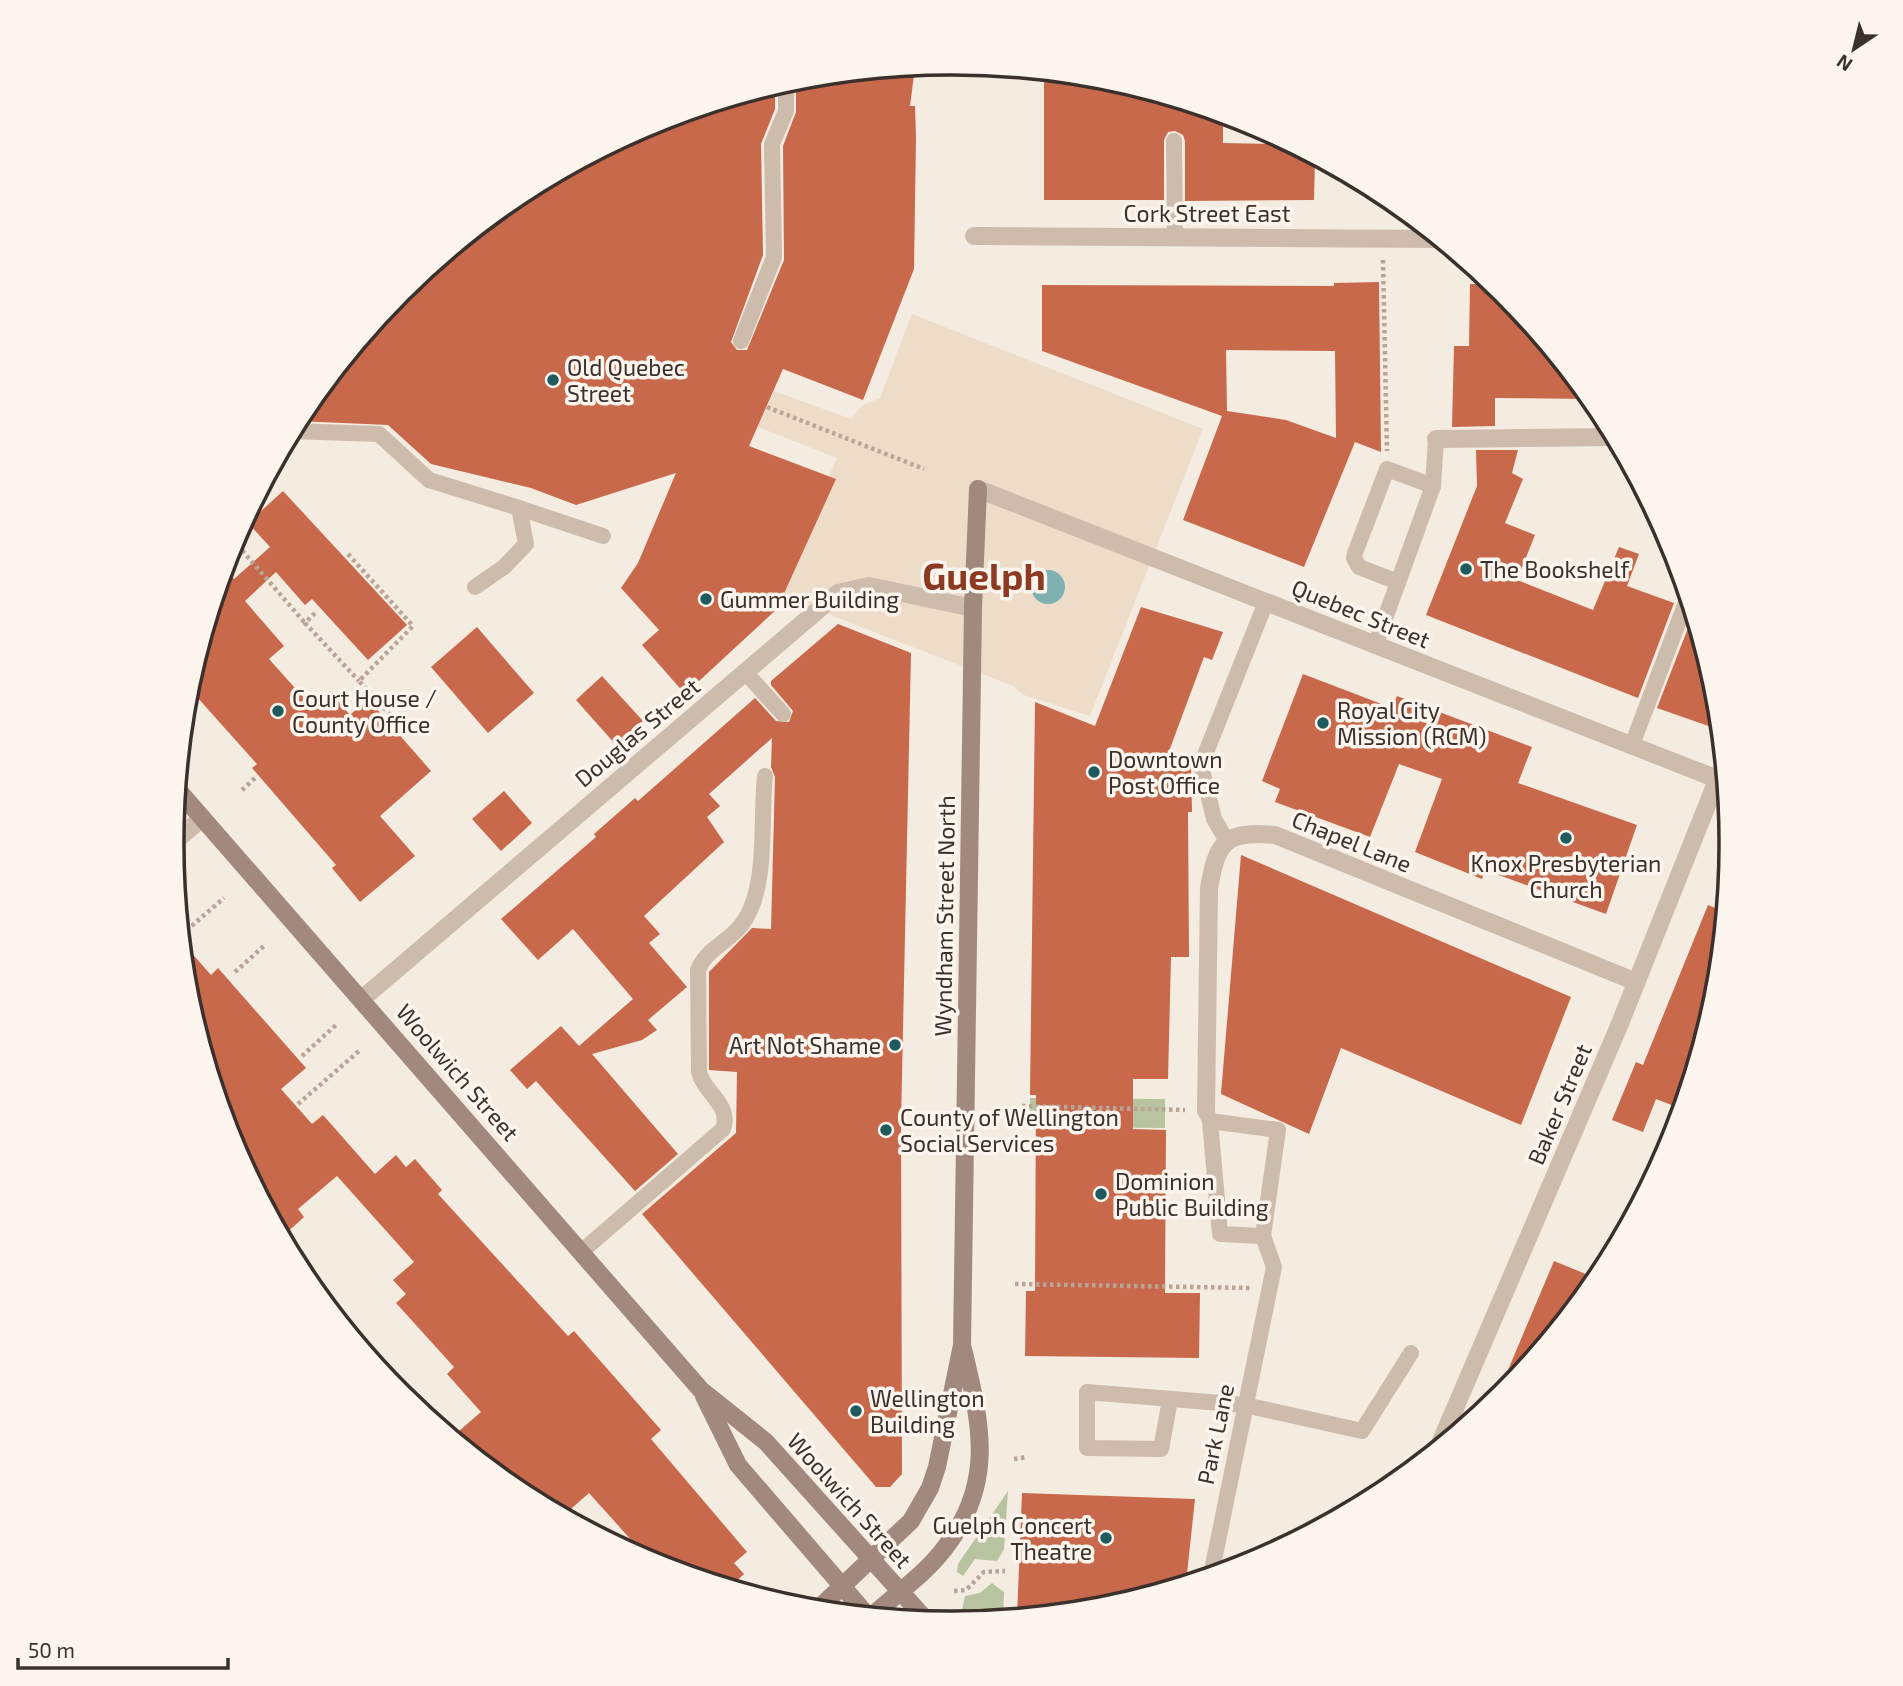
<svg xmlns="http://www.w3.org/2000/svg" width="1903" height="1686" viewBox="0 0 1903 1686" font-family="'Exo 2',sans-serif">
<rect width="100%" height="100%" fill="#f4ebe1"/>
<!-- green -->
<g fill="#b8c4a0">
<path d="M1030,1098L1165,1099V1128L1042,1127V1114H1030Z"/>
<path d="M1008,1491L1004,1549L997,1561L975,1559L963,1576L957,1572L958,1564Z"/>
<path d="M992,1583L1004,1592L1003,1618L967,1621L962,1610L965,1596L980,1593Z"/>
</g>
<!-- plaza -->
<path fill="#ecdcc8" d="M912,314L1203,429L1090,716L1024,695L1013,686L800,603L777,609L836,479L829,476L837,458L758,427L774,391L851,419L862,406L880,398Z"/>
<!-- water -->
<circle fill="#7fb0b2" cx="1048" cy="587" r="17"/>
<!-- building -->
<g fill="#c8694b" fill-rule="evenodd">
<path d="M915,67L910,106H915L916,137L914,269L863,400L783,369L749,446L836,479L777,609L685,694L642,645L659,630L621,588L638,563L676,473L576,505L531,488L431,464L388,425L297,421L400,291L518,194L653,122L775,85V109L761,144L763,255L731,342L737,350H747L784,260L783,146L796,112V79Z"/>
<path d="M1044,72L1104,78L1223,114V143L1276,144V136L1315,157L1314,200L1185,201V141L1183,135L1175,131L1168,132L1164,140V200H1044Z"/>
<path d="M1379,282L1381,452L1355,442L1304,567L1183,520L1222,416L1042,351V285L1334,286V283ZM1226,350L1335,351L1336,438L1286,420L1227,411Z"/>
<path d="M1470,284H1494L1503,292L1591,399L1495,398V426L1452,427L1454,346H1469Z"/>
<path d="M1476,450H1518L1512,473L1523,479L1505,523L1535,535L1517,580L1593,610L1619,547L1639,554L1627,586L1674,603L1638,698L1426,615L1477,486Z"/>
<path d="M283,491L407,625L368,660L312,599L305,605L276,572L245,601L284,646L269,659L312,707L330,691L350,715L368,699L431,771L380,816L415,856L360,902L332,868L336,865L252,768L257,764L188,687L224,567L234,579L270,547L248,523Z"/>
<path d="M1141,607L1223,632L1212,660L1204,657L1168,754L1191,764L1192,812H1188L1189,957H1171L1168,1079H1133V1129L1166,1130L1165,1293H1200L1199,1358L1025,1356L1026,1291H1035L1036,1095H1030L1035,702L1095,726Z"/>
<path d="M838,624L911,653L901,1123L902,1474L890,1487H876L642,1214L736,1133L737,1072L709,1070V972L752,928L771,929L775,777L771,767L772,738L709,794L720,806L707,817L724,842L644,916L660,934L649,943L687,987L648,1020L657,1030L642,1040L592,1054L678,1154L635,1191L536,1081L527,1089L510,1070L561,1026L579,1046L633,999L573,929L538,960L501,919L596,837L594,834L635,798L638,801L755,698L776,721L789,722L793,711L771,685V681Z"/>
<path d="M477,627L534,693L488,733L431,667Z"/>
<path d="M1688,628L1699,632L1717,691L1720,730L1657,708Z"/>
<path d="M1303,674L1392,708L1397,696L1532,747L1518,783L1637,825L1606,914L1485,870L1482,879L1415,852L1442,779L1399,764L1370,837L1275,802L1280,789L1262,781Z"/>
<path d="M602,676L643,721L616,745L576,700Z"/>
<path d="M504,791L532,823L501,851L472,819Z"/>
<path d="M1241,855L1571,997L1521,1125L1341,1048L1309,1134L1221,1094Z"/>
<path d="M1708,905L1725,912L1716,996L1682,1109L1656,1099L1643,1132L1612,1120L1636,1062L1643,1065Z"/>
<path d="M181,941L211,975L218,968L306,1068L281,1089L312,1124L323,1115L375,1174L396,1155L406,1167L415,1159L442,1190L438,1194L568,1336L574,1331L661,1430L651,1439L747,1552L734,1563L744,1574L730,1587L651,1562L589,1493L563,1516L518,1491L497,1475L459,1431L481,1412L447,1374L454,1367L396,1303L406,1294L393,1280L414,1262L337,1176L298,1209L304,1217L282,1237L231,1141L186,995Z"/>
<path d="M1554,1261L1598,1279L1505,1392L1500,1389Z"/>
<path d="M1022,1493L1195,1499L1186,1583L1103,1608L1017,1617Z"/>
</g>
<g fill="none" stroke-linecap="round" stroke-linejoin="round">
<!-- path -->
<g stroke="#b9a596" stroke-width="4.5" stroke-dasharray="3.5 3.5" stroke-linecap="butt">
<path d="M1383,260L1387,451"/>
<path d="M767,407L924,469"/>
<path d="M233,540L305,623"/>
<path d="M348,554L413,626L359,681L397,722L392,727"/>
<path d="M315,613L305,623L359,681"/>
<path d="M242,790L256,777"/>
<path d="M181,935L224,898"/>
<path d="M235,972L265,945"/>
<path d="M302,1056L336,1025"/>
<path d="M298,1104L359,1051"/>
<path d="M1022,1106L1185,1110"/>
<path d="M1015,1284L1250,1288"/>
<path d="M1014,1459L1027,1457"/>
<path d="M954,1591L966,1590L984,1572L1005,1571"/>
</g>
<!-- service -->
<g stroke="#cdbbac" stroke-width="16">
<path d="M1174,141L1175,237"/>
<path d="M741,341L774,257L772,144L786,111V82"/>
<path d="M291,431L379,434L429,480L519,508L526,544L504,567L475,587"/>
<path d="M519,508L603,536"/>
<path d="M1398,582L1359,567L1354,558L1355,553L1387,469L1433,486"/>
<path d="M1375,646L1433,486L1436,439"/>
<path d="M745,672L783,714"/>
<path d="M1632,745L1688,597"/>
<path d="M1227,841L1214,819L1201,765L1266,602"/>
<path d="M1206,1111L1210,1121L1220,1234L1263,1236L1278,1130L1210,1121"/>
<path d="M581,1252L723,1129C732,1105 704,1093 699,1072L698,970C706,949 729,942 742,924C769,888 760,820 765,776"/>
<path d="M1170,1400L1161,1449L1087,1448V1392L1245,1405L1362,1431L1411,1353"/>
<path d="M1211,1575L1274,1267L1263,1236"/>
</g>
<!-- minor -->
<g stroke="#cdbbac" stroke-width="18">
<path d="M974,236L1440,239"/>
<path d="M1436,439L1615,437"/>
<path d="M172,844L202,818"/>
<path d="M362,999L838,593L869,586L973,608"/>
<path d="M1206,1111L1209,888C1217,843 1224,830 1275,835L1634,981"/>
</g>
<!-- tertiary -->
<g stroke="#cdbbac" stroke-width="18">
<path d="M978,489L1725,782"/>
<path d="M1438,1448L1619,1026L1718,778"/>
</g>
<!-- secondary -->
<g stroke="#a18a7d" stroke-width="18">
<path d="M177,789L701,1390L766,1442L926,1620"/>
<path d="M704,1396L738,1465L867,1615"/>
<path d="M817,1610L911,1521L930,1488L937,1467L962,1345L973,608L978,489"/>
<path d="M873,1615C896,1594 925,1574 944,1549C996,1483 981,1424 963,1349"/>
</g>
</g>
<!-- markers -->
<g fill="#1f5a5e" stroke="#fbf5ee" stroke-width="2.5">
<circle cx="553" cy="380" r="7"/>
<circle cx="1466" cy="569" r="7"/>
<circle cx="706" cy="599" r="7"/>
<circle cx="278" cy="711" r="7"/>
<circle cx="1323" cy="723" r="7"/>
<circle cx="1094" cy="772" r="7"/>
<circle cx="1566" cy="838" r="7"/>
<circle cx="895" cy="1045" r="7"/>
<circle cx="886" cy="1130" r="7"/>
<circle cx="1101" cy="1194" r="7"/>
<circle cx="856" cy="1411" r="7"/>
<circle cx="1106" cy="1538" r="7"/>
</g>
<g text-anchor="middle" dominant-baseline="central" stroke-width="7" stroke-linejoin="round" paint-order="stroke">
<!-- street labels -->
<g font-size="23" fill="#3b302b" stroke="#fbf5ee">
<text x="1207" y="213">Cork Street East</text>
<text transform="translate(1361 613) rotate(22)">Quebec Street</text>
<text transform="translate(637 732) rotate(-40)">Douglas Street</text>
<text transform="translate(1352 841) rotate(22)">Chapel Lane</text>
<text transform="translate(944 916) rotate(-89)">Wyndham Street North</text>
<text transform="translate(458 1072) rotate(49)">Woolwich Street</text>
<text transform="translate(1559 1104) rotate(-67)">Baker Street</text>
<text transform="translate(1215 1434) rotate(-78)">Park Lane</text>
<text transform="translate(850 1500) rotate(48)">Woolwich Street</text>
</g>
<!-- poi labels -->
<g font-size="23" fill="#3b302b" stroke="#fbf5ee" text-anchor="start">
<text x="567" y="367">Old Quebec<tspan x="567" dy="26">Street</tspan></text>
<text x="1480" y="569">The Bookshelf</text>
<text x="720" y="599">Gummer Building</text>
<text x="292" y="698">Court House /<tspan x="292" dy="26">County Office</tspan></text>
<text x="1337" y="710">Royal City<tspan x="1337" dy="26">Mission (RCM)</tspan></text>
<text x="1108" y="759">Downtown<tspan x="1108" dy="26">Post Office</tspan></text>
<text x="1566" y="863" text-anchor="middle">Knox Presbyterian<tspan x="1566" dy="26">Church</tspan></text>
<text x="881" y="1045" text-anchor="end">Art Not Shame</text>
<text x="900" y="1117">County of Wellington<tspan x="900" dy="26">Social Services</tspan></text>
<text x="1115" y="1181">Dominion<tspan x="1115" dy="26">Public Building</tspan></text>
<text x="870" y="1398">Wellington<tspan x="870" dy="26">Building</tspan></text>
<text x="1092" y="1525" text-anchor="end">Guelph Concert<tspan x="1092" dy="26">Theatre</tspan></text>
</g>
<!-- town labels -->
<g font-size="37" font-weight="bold" fill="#8c3b22" stroke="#fbf5ee">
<text x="984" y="575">Guelph</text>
</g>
</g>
<!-- crop -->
<path d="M0 0H1903V1686H0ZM951 75H952A767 767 0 0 1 1719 842V844A767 767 0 0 1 952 1611H951A767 767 0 0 1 184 844V842A767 767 0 0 1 951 75Z" fill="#fbf5ee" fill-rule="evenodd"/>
<path fill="none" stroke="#3b302b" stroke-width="3.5" d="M951 75H952A767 767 0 0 1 1719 842V844A767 767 0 0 1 952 1611H951A767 767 0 0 1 184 844V842A767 767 0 0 1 951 75Z"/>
<!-- north arrow -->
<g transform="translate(1854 49) rotate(215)" stroke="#fbf5ee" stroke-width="5" paint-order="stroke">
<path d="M0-5L12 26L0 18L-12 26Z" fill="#3b302b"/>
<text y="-10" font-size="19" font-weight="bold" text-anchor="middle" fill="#3b302b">N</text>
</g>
<!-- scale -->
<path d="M18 1658v10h210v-10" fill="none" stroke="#3b302b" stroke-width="3.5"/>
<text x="28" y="1658" font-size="21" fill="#3b302b" stroke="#fbf5ee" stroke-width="5" paint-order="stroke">50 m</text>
</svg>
